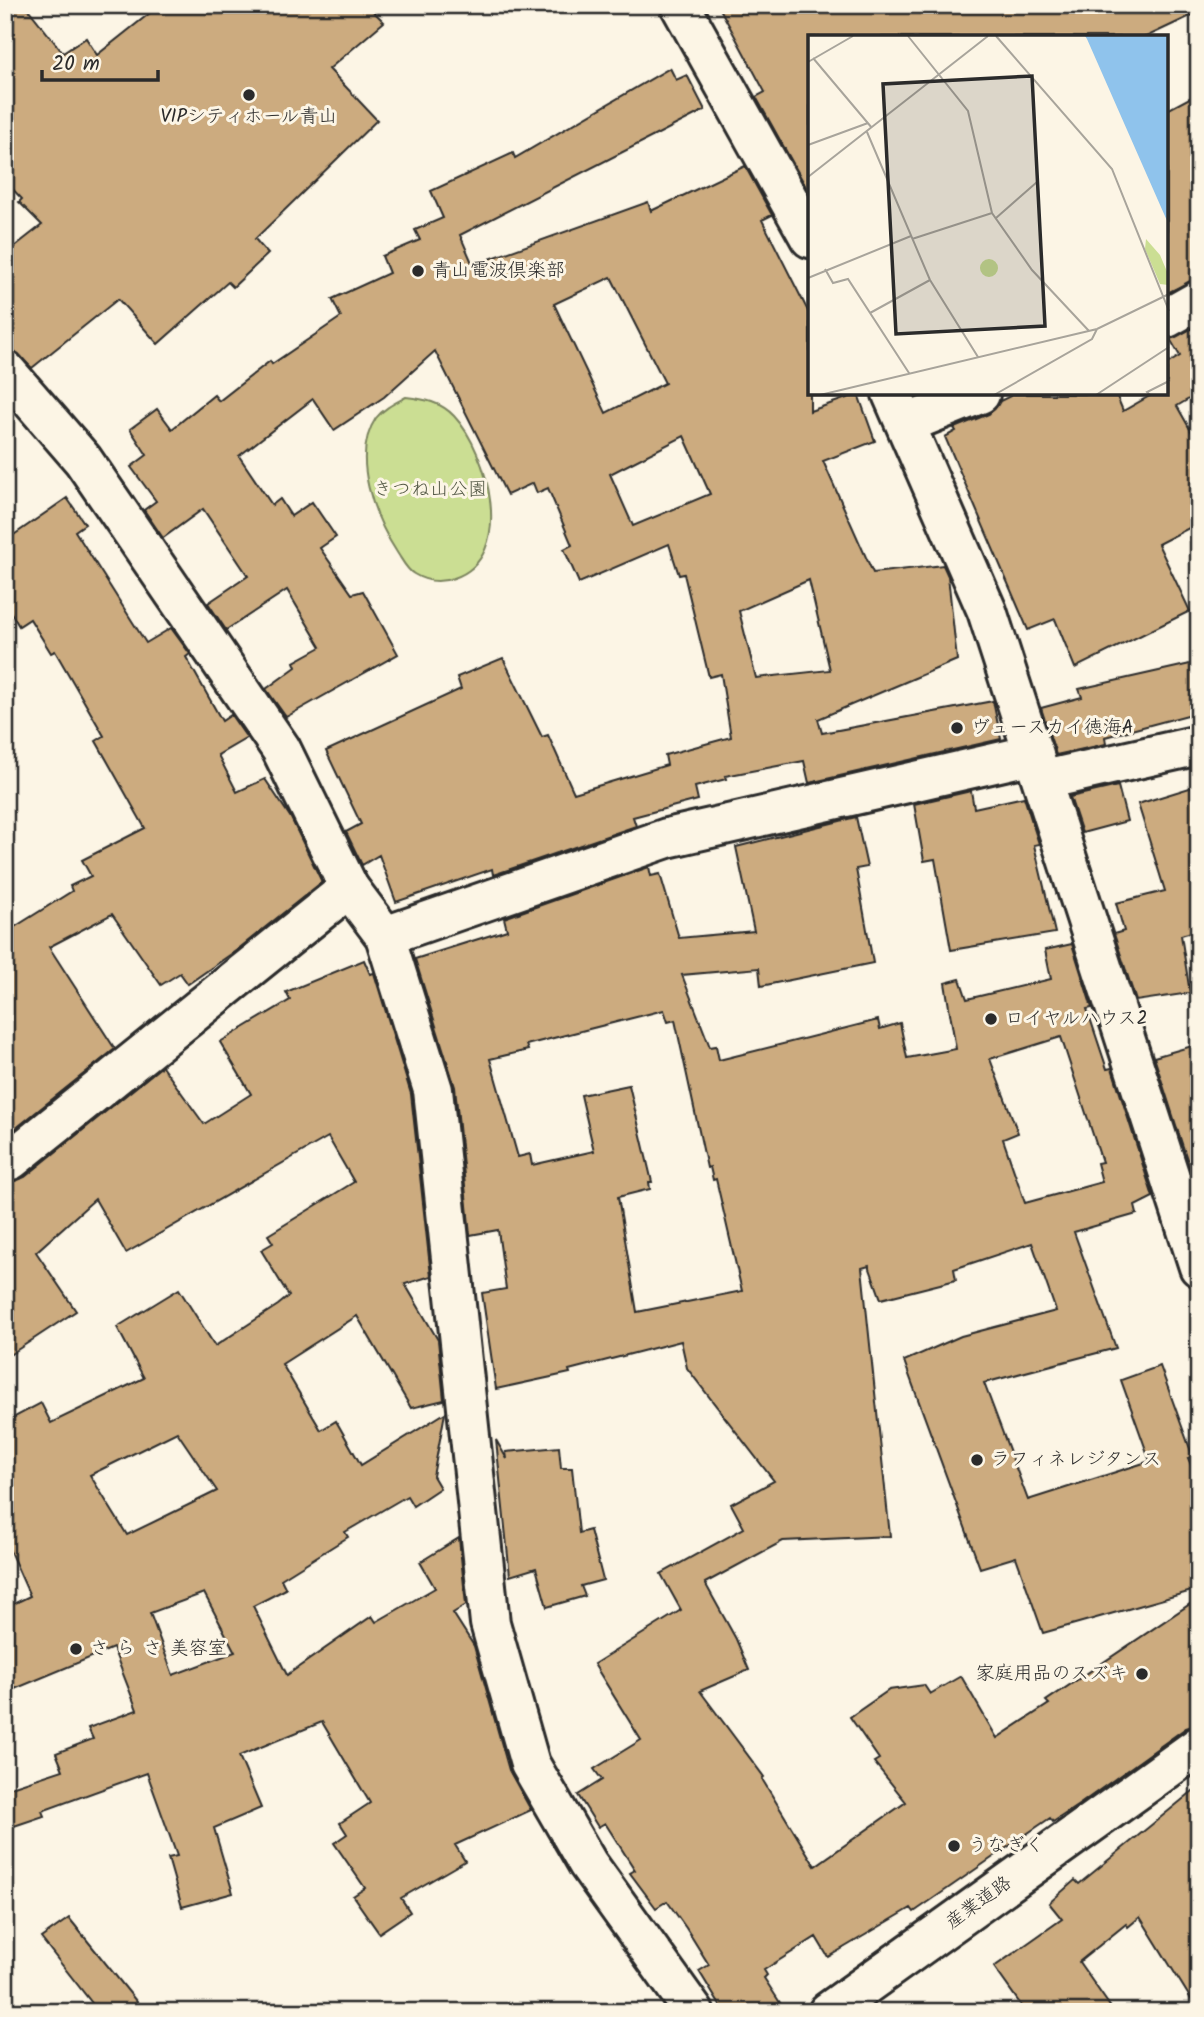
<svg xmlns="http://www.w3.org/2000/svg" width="1204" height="2017" viewBox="0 0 1204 2017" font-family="Kalam,'Klee One',sans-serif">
<rect width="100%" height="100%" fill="#fcf5e5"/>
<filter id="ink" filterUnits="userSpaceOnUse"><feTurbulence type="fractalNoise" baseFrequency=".0143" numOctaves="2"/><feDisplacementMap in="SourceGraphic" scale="14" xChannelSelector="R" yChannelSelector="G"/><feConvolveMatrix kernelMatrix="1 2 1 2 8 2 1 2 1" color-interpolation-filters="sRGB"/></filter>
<g filter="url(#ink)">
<!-- green -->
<path fill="#cbde93" stroke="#7b845f" stroke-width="2" d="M406,397C424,399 441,402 454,416C488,452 517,557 454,578C440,583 427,582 414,574C407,570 402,560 398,554C375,519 350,457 376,418C384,408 395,403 406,397Z"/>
<!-- building -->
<g fill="#ccab7f" stroke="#2b2b2b" stroke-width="2" fill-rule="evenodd">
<path d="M5,5H25L63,53L86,38L97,55L160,5H367L384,22L329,69L377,120L255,239L268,254L233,287L228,282L158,344L118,299L32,368L5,343V254L42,225L19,202L22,199L5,181Z"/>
<path d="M718,5H1199V12L1146,37H810V194L756,97L765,92Z"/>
<path d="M670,68L676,80L687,75L705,110L460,235L473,265L648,202L651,211L745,166L772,215L762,220L810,315V411L858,394L875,441L823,461L873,573L943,565L948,576L957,660L818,719L822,733L993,701L1001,739L809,783L804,761L725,776L726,779L695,787L698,800L633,817L636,826L493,875L492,869L396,902L379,855L362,865L346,832L361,824L326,751L461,689L457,677L503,658L542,737L548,735L574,793L667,765L665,755L731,737L721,674L709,677L684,574L679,575L669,544L579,583L564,549L572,545L548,488L537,493L533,483L507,495L435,351L384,397L334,430L313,399L239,456L272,505L280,499L291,516L312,502L336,537L320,548L352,594L363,591L398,654L286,717L266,689L296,667L294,662L321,647L287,590L226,630L208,603L248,576L203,509L163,538L144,510L156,501L131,467L147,455L130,429L157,409L172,429L214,395L219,401L270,361L272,364L341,317L332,299L389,273L382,256L420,240L415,230L443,218L431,191L513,153L515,158ZM611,277L665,383L606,413L554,304ZM684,436L710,494L633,526L610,474ZM809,580L830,670L756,678L739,611Z"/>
<path d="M1199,93V278L1167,293V110Z"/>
<path d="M1199,325V393L1177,406L1199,445V523L1158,544L1190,611L1075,668L1055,619L1028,630L945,437L956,431L954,428L989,414L1000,401L1014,394H1116L1123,411L1153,394H1167V364L1180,356L1170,339Z"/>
<path d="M67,498L85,524L75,531L146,643L171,628L190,654L186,657L222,721L231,715L247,738L218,755L237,792L265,779L291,818L322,882L237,950L188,984L180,973L161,985L112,914L49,947L115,1049L5,1137V933L72,891L70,886L91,876L82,860L145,828L96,741L104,736L55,651L51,653L30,619L19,626L5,603V541Z"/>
<path d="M1199,662V712L1105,737L1106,744L1056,755L1041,708L1082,697L1079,689Z"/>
<path d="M1199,785V930L1181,935L1190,993L1136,1001L1114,934L1124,931L1116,903L1165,891L1138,804Z"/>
<path d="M1118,786L1127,821L1082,833L1070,797Z"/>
<path d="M971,791L974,808L1024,797L1039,844L1034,845L1055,933L951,950L935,859L924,861L914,804Z"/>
<path d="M856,817L867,867L856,869L873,963L761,986L759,968L682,975L710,1047L716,1046L719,1060L878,1020L880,1029L900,1023L907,1058L956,1049L945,983L960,979L967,999L1051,979L1045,950L1072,944L1092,1008L1087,1009L1107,1069L1112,1068L1153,1197L1135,1206L1137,1214L1074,1232L1116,1348L984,1383L1028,1500L1150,1461L1121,1380L1160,1366L1193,1457L1188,1458L1199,1483V1589L1043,1633L1016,1557L980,1568L904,1361L961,1336L1056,1311L1032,1243L954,1269L956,1280L881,1299L869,1266L862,1268L890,1536L783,1541L705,1583L736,1639L749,1670L700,1691L764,1777L762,1779L815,1866L906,1802L874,1762L879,1759L850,1717L889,1690L924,1685L930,1694L961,1676L997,1738L1049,1704L1046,1701L1199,1598V1724L1186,1728L1080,1804L1053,1822L1050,1818L1028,1833L914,1912L911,1908L828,1957L816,1937L764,1970L767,1975L764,1978L786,2012H724L699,1971L709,1965L686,1928L667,1901L656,1908L630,1873L635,1870L605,1823L598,1827L578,1795L602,1780L594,1769L641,1740L594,1664L681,1610L661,1574L744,1528L731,1504L774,1481L687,1368L681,1341L569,1370L570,1373L496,1389L482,1293L506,1289L498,1230L470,1235L455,1087L415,959L507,930L504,918L649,867L651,876L660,874L679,938L754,931L736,847ZM664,1010L668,1022L675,1020L707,1168L710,1167L713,1180L716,1179L742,1291L637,1312L618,1197L650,1189L649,1182H652L629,1085L581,1095L594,1151L532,1165L530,1154L518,1157L490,1059L528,1050L526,1045ZM1061,1037L1102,1162L1097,1163L1102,1182L1025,1203L1003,1139L1018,1133L990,1059Z"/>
<path d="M364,960L370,974L374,973L411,1094L431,1276L405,1284L438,1340L444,1400L411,1408L357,1316L282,1364L321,1430L336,1421L361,1465L445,1413L433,1476L440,1488L413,1506L407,1496L345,1532L348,1537L281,1579L286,1589L253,1606L287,1675L372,1616L376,1622L435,1588L420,1562L459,1538L466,1605L453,1613L474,1646L509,1770L531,1810L455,1845L465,1861L401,1898L410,1912L379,1933L353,1896L365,1888L334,1843L347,1834L340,1823L370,1803L322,1722L239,1756L261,1808L214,1828L233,1893L182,1907L168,1858L177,1856L147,1773L42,1811L44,1816L5,1829V1789L63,1770L56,1753L93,1739L88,1728L137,1710L113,1648L5,1693V1608L30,1596L5,1540V1422L41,1403L51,1423L144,1378L117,1327L179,1289L215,1346L278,1305L289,1296L261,1250L273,1243L268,1235L354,1182L328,1137L126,1253L95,1199L36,1252L76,1311L5,1358V1181H15L25,1177L162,1066L204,1124L251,1094L220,1042L290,1000L286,992ZM177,1432L217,1491L127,1535L90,1475ZM204,1593L235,1652L173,1675L150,1613Z"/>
<path d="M1199,1044V1183L1195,1184L1154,1057Z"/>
<path d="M496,1440L507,1459L506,1452L559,1447L561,1468H572L579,1533L590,1530L603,1580L581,1586L585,1596L547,1607L536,1568L510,1576Z"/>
<path d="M1199,1786V2012L1140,1917L1128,1927L1126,1924L1079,1962L1114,2012H1026L994,1967L1062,1919L1049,1903L1075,1880L1079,1884Z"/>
<path d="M69,1918L145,2012H99L41,1938Z"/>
</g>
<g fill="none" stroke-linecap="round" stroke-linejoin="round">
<defs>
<g id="minor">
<path d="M680,5L810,238"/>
<path d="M1167,318L1199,300"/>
<path d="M5,370L83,460L281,749L349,888L385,936L433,1090L490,1623L530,1764L588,1864L694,2012"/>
<path d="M892,394L987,611L1199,1267"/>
<path d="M908,423L980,394"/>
<path d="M1044,780L1199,745"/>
<path d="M385,936L667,838L1034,754"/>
<path d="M11,1160L349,888"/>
</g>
<path id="tertiary" d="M828,2012L1199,1746"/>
</defs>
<!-- minor casing -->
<use href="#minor" stroke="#2b2b2b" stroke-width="44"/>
<!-- tertiary casing -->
<use href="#tertiary" stroke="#2b2b2b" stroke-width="44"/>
<!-- minor -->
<use href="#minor" stroke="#fcf5e5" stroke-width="38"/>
<!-- tertiary -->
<use href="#tertiary" stroke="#fcf5e5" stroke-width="38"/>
</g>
</g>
<!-- markers -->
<g fill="#2b2b2b" stroke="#fcf5e5" stroke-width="2.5">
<circle cx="249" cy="95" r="7"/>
<circle cx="418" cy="271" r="7"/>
<circle cx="957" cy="728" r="7"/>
<circle cx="991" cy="1019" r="7"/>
<circle cx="977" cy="1460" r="7"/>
<circle cx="76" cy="1649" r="7"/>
<circle cx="1142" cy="1674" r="7"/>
<circle cx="954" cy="1846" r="7"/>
</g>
<g text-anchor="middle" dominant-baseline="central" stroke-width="6" stroke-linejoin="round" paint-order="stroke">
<!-- poi labels -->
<g font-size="19" fill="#2b2b2b" stroke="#fcf5e5" text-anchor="start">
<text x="249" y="117" text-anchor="middle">VIPシティホール青山</text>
<text x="432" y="271">青山電波倶楽部</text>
<text x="971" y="728">ヴュースカイ徳海A</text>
<text x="1005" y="1019">ロイヤルハウス2</text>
<text x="991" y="1460">ラフィネレジタンス</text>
<text x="90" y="1649">さ ら さ 美容室</text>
<text x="1128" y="1674" text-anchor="end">家庭用品のスズキ</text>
<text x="968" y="1846">うなぎく</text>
</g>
<!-- park labels -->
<g font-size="19" fill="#535845" stroke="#fcf5e5">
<text x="430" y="490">きつね山公園</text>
</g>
<!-- street labels -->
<g font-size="19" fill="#2b2b2b" stroke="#fcf5e5">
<text transform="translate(979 1903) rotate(-36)">産業道路</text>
</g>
</g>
<!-- overview -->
<g transform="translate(808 35)">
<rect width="360" height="360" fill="#fcf5e5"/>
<path d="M338,204L352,220L360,239V250L352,249L337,214ZM172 233a9 9 0 1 1 18 0a9 9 0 1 1-18 0Z" fill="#cbde93"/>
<path d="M277,1H360V188L279,4Z" fill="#8fc3ec"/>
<path fill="none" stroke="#a8a49b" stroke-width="2" d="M100,1L160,76L184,178L224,235L281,296M188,1L304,134L361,276M5,23L64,93M0,27L45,1M59,97L122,245L170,322M0,110L60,88M0,142L180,1M188,183L229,147M104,204L184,178M17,234L25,248L40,244L101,338M0,243L103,201M62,278L122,245M12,360L289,294L361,259M186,360L284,304L289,294M288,360L361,312M342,360L339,357L361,346"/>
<path fill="#2b2b2b" fill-opacity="0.15" stroke="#2b2b2b" stroke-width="3.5" d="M224,41L237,291L88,299L75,49Z"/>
<rect width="360" height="360" fill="none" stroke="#2b2b2b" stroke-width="3.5"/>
</g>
<!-- margin -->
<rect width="1204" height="2017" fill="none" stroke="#fcf5e5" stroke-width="28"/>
<rect x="14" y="14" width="1176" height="1989" fill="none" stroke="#2b2b2b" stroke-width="2.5" filter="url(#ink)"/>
<!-- scale -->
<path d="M42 70v10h116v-10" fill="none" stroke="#2b2b2b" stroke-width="3.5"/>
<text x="52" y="70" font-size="21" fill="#2b2b2b" stroke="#fcf5e5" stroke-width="5" paint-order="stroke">20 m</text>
</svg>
